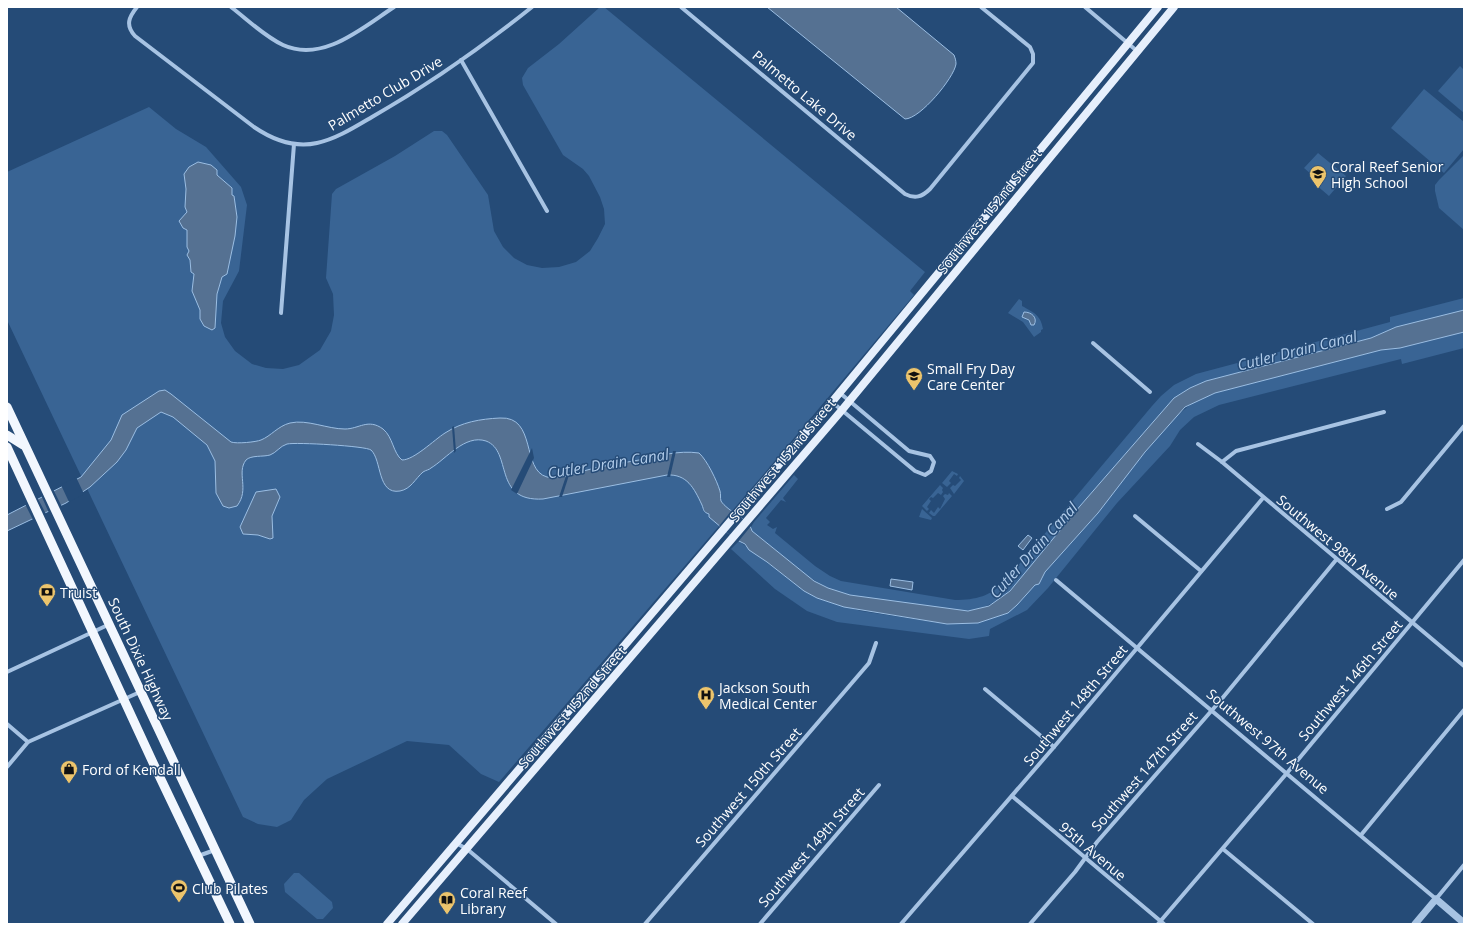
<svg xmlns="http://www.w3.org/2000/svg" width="1471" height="931" viewBox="0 0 1471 931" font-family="'Open Sans',sans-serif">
<rect width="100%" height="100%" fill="#254b77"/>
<!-- green -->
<g fill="#396494">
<path d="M600,7H604L925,272L910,291L914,295L768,469L499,782L481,774L449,745L407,741L327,779L304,800L291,820L277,827L258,824L243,817L7,320V172L149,107L176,129L206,147L241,187L247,205L239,271L223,301L221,323L225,337L235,351L252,364L266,368L283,369L299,365L320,350L331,331L334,315L333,294L326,278L332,194L336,189L395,156L434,131H442L447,135L488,195L494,231L503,247L514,258L527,265L542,268L559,267L576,262L590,251L598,238L605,224L604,209L600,197L589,176L583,169L563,155L523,85L522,78L528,68L559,44Z"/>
<path d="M1460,66L1464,70V113L1438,91Z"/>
<path d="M1424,89L1464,122V149L1444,173L1391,128Z"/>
<path d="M1318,153L1346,176L1329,196L1315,184L1318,180L1304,168Z"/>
<path d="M1464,155V230L1439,208L1435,191V185L1439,180Z"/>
<path d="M1464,298V310L1396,327L1371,338L1206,381L1190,388L1174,398L1080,506L1020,580C1002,600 984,612 956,611L850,595L828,588L808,577L752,531L751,527L754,522L794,475L798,479L783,498L786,502L781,500L766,518L770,522L767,525L773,529L777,527L775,533L815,566L830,576L841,581L955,600C976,600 991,596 1005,581L1152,406L1161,396L1174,385L1196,374L1390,322V317Z"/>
<path d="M1019,299L1022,301V306C1033,312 1041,315 1043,329L1041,330V332L1034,337L1023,322L1008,313Z"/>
<path d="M1464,332V348L1402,364L1401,359L1219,405L1194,417L1180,430L1170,446L1117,503L1048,588L1027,610L990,629L989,636L969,639L837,622L807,611L775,589L731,549L739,541L804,591L817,598L861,611L947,624L1017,605L1035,585L1042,579L1045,572L1098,513L1113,491L1171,421L1192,403L1215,393L1318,366L1381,350L1400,348Z"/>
<path d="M952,471L958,474L957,476L954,474L949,481L951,483L947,487L942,483Z"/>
<path d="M960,476L964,481L954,494L950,488L953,485L955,486L961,480L959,478Z"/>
<path d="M940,485L943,488L942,490L943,492L941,495L938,493L933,498L931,497L929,499L931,501L927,507L929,509L927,511L922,506Z"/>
<path d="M949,493L952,496L935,516H933L929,513L931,510L934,513L938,507L940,509L945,499L943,496L945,494L948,495Z"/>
<path d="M922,509L932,518L931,520L919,517Z"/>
<path d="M294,873H299L332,902L333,908L323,919H317L285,892L284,884Z"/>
</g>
<!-- water -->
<g fill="#557192" stroke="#9bbee3">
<path d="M767,7H896L954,55C955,58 956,60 956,64C954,78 920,119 905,119Z"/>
<path d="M198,162L211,165L217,170V175L232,188V195L234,196L237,217L235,236L227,274L222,277L217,294L215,328L212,330L204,326L200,319V310L192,291L194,274L191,272L190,260L187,255L189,251L187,247V230L183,228L179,221L187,212L185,207L186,189L184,174L189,167Z"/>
<path d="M1464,310V332L1400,348L1381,350L1215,393L1185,407L1145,452L1098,513L1045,572L1039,584L1035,585L1017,605L1008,613L978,623L947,624L844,607L817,598L804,591L767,562L749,550L745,544L735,539L709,517V514C703,512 704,510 702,505C694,488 687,474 667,475L543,499C492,502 513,451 486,441C465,434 446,459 431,468C429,470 426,470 423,472C415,479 411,489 400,491C377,495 382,460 371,450C366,446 296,442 287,444C280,446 276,453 270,455C263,457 251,455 246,460C236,473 250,489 237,506L229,508L223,506L216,493L215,461L207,445L173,417L161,412L137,428L126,450L117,462L90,487L66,503L7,531V515L81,477L111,440L122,415L159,391L165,390L171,394L231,442C237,444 256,442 261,440C271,436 278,426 290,423C307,419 327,429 345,429C359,429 368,418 383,429C393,437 393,453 402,460C414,460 434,440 445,433C462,422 480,419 500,418C537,416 521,470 547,477C561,480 578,472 591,469C607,465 623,463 639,460C659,456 678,450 699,453C707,460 717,481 720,491C721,494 720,498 721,501C727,511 750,520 752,531L814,581L828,588L850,595L968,611L989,606L1010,591L1080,506L1174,398L1190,388L1206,381L1371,338L1396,327Z"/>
<path d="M1024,312C1032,312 1038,318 1034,325H1031L1029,320L1022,317Z"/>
<path d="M276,489L280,497L272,516L273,538L270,539L258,535L243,534L240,527L256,492Z"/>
<path d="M1028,535L1032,538L1023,550L1018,546Z"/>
<path d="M891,579L913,582L912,590L890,586Z"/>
</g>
<!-- pier -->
<g fill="#254b77">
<path d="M454,426L456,451L454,453L452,427Z"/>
<path d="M532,448L534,458L517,494L511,490Z"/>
<path d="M673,451H676L670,477H667Z"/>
<path d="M570,472L562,497H559L567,473Z"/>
<path d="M76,477L84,494L69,502L61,485Z"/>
<path d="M53,489L62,507L49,513L41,495Z"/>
<path d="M37,497L46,514L33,520L25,504Z"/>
<path d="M732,510L751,526L738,542L719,526Z"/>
</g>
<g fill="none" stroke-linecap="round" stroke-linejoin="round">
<!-- minor -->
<g stroke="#a7c3e3" stroke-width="4">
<path d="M137,7C129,17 125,25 135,36L254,127C273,140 294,148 317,143C336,139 355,127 372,117C428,85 482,47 532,7"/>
<path d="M231,7C248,20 264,36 283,45C323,63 362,28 394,7"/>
<path d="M681,7L905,194C915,199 922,197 930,189L1033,63V54L1030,47L981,7"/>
<path d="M1085,7L1137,51"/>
<path d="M461,60L547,211"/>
<path d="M281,313L294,144"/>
<path d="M1093,343L1150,392"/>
<path d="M832,402L915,471L925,475L931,471L934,462L930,456L909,451L840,393"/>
<path d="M1198,444L1222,462L1464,666"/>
<path d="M1222,462L1236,451L1384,412"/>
<path d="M1387,509L1401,502L1464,426"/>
<path d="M1135,516L1201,571"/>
<path d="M1056,580L1436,899L1464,865"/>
<path d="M7,672L110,624"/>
<path d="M985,689L1054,747"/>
<path d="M7,724L28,742"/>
<path d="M7,767L28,742L140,692"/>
<path d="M1012,796L1164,924"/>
<path d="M1361,835L1464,710"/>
<path d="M456,843L467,849L556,924"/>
<path d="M1223,849L1313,924"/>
<path d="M198,856L215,850"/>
<path d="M645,924L869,663L876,643"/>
<path d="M760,924L879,785"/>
<path d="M901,924L1054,747L1263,498"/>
<path d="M1030,924L1075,872L1097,842L1220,701L1336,560"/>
<path d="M1158,924L1287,773L1464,560"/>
</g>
<!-- tertiary -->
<path stroke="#a7c3e3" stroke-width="7" d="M1415,924L1436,899L1464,923"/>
<!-- primary -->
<g stroke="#e6effc" stroke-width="8">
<path d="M387,924L827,408L1158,7"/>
<path d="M402,924L842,410L1174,7"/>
</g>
<!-- trunk -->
<g stroke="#f2f7fe" stroke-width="9">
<path d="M7,407L250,924"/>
<path d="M7,435L23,445"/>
<path d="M7,447L155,767L230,924"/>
</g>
</g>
<!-- icons -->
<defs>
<symbol id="school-pin" viewBox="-11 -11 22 30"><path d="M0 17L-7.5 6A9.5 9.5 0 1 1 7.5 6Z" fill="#ecc46c" stroke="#254b77"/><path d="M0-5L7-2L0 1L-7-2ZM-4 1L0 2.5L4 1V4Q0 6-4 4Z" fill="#111"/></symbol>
<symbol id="bank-pin" viewBox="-11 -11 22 30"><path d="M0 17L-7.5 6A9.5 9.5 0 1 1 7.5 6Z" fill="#ecc46c" stroke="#254b77"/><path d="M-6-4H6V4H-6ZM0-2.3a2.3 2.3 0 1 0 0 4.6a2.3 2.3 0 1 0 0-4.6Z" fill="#111"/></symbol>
<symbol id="hospital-pin" viewBox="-11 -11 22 30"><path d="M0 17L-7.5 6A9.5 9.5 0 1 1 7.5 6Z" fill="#ecc46c" stroke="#254b77"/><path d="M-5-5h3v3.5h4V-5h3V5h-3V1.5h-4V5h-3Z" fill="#111"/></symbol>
<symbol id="shop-pin" viewBox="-11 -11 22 30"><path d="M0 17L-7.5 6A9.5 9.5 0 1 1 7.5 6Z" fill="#ecc46c" stroke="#254b77"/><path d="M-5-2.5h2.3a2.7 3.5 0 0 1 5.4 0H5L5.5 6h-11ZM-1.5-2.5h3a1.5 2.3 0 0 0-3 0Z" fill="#111"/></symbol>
<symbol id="stadium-pin" viewBox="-11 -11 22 30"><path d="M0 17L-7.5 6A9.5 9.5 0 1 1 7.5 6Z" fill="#ecc46c" stroke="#254b77"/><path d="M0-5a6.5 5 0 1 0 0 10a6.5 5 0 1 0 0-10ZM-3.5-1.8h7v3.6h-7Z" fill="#111"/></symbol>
<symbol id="library-pin" viewBox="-11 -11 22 30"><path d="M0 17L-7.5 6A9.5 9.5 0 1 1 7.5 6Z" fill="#ecc46c" stroke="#254b77"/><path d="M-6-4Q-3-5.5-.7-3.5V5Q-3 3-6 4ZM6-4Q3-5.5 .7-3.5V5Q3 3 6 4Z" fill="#111"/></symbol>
</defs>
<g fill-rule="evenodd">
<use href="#school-pin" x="1308" y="164" width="20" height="27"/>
<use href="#school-pin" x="904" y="366" width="20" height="27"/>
<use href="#bank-pin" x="37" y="582" width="20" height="27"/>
<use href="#hospital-pin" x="696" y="685" width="20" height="27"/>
<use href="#shop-pin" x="59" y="759" width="20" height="27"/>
<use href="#stadium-pin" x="169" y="878" width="20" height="27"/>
<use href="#library-pin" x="437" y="890" width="20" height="27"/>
</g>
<g text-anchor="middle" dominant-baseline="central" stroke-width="3" stroke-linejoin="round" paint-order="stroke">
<!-- street labels -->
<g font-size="14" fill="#fff" stroke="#254b77">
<text transform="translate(385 93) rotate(-31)">Palmetto Club Drive</text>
<text transform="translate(805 95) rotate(40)">Palmetto Lake Drive</text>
<text transform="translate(989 211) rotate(-51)">Southwest 152nd Street</text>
<text transform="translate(782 460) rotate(-50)">Southwest 152nd Street</text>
<text transform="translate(1338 547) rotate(40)">Southwest 98th Avenue</text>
<text transform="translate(141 659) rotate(65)">South Dixie Highway</text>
<text transform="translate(1350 680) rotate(-50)">Southwest 146th Street</text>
<text transform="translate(1075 705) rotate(-50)">Southwest 148th Street</text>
<text transform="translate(572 707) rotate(-49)">Southwest 152nd Street</text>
<text transform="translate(1268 741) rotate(40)">Southwest 97th Avenue</text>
<text transform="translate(1144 771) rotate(-49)">Southwest 147th Street</text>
<text transform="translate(748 787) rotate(-49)">Southwest 150th Street</text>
<text transform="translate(811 847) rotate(-49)">Southwest 149th Street</text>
<text transform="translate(1093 851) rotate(40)">95th Avenue</text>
</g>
<!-- poi labels -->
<g font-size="14" fill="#fff" stroke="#254b77" text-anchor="start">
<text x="1331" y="166">Coral Reef Senior<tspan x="1331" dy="16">High School</tspan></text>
<text x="927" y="368">Small Fry Day<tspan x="927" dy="16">Care Center</tspan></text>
<text x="60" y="592">Truist</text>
<text x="719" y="687">Jackson South<tspan x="719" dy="16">Medical Center</tspan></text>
<text x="82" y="769">Ford of Kendall</text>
<text x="192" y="888">Club Pilates</text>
<text x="460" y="892">Coral Reef<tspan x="460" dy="16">Library</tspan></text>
</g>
<!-- water labels -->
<g font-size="15" font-style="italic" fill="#b2cdeb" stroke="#254b77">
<text transform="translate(1297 350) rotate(-14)">Cutler Drain Canal</text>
<text transform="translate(608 463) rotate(-9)">Cutler Drain Canal</text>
<text transform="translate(1033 550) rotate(-48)">Cutler Drain Canal</text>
</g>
</g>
<!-- border -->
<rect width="1471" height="931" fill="none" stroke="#ffffff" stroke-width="16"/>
</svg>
